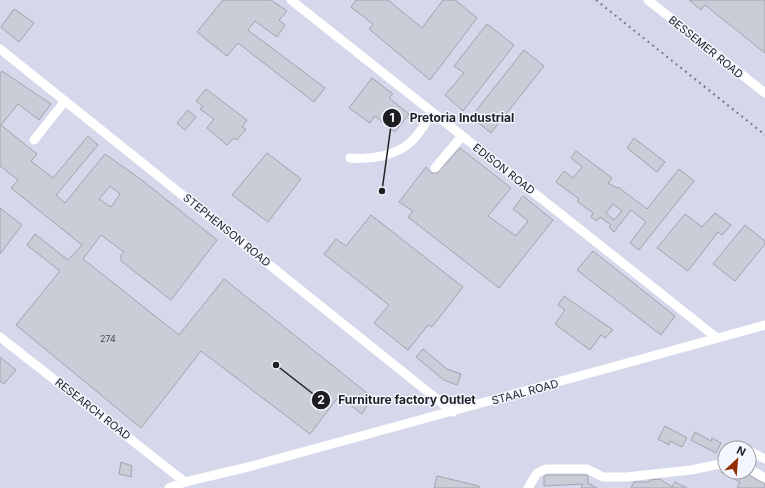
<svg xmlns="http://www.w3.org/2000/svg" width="765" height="488" viewBox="0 0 765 488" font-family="Inter,sans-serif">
<rect width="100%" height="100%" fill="#e5e7f4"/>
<!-- built -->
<path fill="#d5d8eb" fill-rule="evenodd" d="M0,0H765V488H0ZM725,448H749V472H725Z"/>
<!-- building -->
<g fill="#caccd8" stroke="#a0a2ad" fill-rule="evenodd">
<path d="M223,0H271L287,11L279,20L285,25L277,37L255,21L248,30L325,88L314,102L238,43L227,56L197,32Z"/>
<path d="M356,0H388L422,28L443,0H455L477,18L430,80L369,29L373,24L351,7Z"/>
<path d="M689,0H765V53L705,5L701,10Z"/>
<path d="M14,9L34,23L19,42L1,27Z"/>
<path d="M487,24L514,45L463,111L445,95L464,73L454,66Z"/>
<path d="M524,50L544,66L491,133L471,117Z"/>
<path d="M2,71L51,104L39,120L18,104L1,125L37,154L31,161L53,178L88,136L98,145L56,195L65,203L105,154L143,181L217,240L171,300L121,261V255L124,252L101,235L83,259L179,335L224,279L372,397L362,414L339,396L310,434L201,351L141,428L16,325L60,271L27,245L35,234L68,260L82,245L11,188L18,180L0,166V74ZM110,186L120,194L111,207L99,199Z"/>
<path d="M372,78L393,94L389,98L409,114L395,132L375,116L370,123L349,108Z"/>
<path d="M206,89L247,120L242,127L246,129L237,140L234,138L227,145L207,128L214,119L200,109L203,107L196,101Z"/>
<path d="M188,110L196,117L185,130L177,123Z"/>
<path d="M634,138L665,162L657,172L627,148Z"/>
<path d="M460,148L511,188L488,216L516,236L528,221L513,209L523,196L553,220L499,288L408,217L413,211L399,202L426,167L431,173H437Z"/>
<path d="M576,151L612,178L608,183L617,188L618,187L647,209L679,169L694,181L639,250L630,243L646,222L631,210L614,232L609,227L611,225L600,217L597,221L591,217L593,213L577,201L579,199L556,182L564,171L573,178L582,167L571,158ZM613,204L622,211L614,220L606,213Z"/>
<path d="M267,153L301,179L268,222L232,195Z"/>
<path d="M0,208L22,225L0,254Z"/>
<path d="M715,213L731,225L722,235L718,232L688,271L657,248L685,214L702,227Z"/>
<path d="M371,215L463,287L432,327L428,325L408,350L374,323L389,305L324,254L336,239L346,246Z"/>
<path d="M745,225L765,241V244L735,281L713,264Z"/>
<path d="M593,251L675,316L661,335L577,270Z"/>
<path d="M564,296L613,330L605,338L601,335L590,350L555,324L565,310L558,305Z"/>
<path d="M423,349L447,369L461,374L457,385L444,380L416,357Z"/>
<path d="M0,357L16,370L4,384L0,381Z"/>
<path d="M665,426L687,438L682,447L670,441L669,445L658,439Z"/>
<path d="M695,432L711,441L712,438L721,443L716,453L691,440Z"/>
<path d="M121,462L132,466L131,477L119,474Z"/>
<path d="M721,472H744L765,484V488H737L740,482Z"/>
<path d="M547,475H586L588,476V483L597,488H581L583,484L544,486V476Z"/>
<path d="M437,476L479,486V488H434Z"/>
<path d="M660,479L672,487L675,482L687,488H631L634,482H649L650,480Z"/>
</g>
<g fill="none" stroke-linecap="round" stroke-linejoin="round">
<!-- minor -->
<g stroke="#fff" stroke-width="9">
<path d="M291,0L717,338"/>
<path d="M648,0L765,93"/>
<path d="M0,49L453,412"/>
<path d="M34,140L65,101"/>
<path d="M350,158C371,160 396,156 412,141C420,133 426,122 432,113"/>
<path d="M435,168L462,136"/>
<path d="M0,337L185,482"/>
<path d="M734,448L738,446L742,448"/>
<path d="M749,451L765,459"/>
<path d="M749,469L765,478"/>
<path d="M169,488L185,482L252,466L765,325"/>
<path d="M528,488L537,473L546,469H587L603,477H626L691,470L725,463"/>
</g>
<!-- rail -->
<path stroke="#787a82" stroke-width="2" stroke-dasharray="2 4" stroke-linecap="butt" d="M596,0L765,135"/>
</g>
<g text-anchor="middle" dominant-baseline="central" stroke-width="3" stroke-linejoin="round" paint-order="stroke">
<!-- number labels -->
<g font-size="9" fill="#494a50">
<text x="108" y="338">274</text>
</g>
<!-- street labels -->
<g font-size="11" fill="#1e1f23" stroke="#f3f5ff">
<text transform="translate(706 47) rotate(39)">BESSEMER ROAD</text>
<text transform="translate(504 169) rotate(38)">EDISON ROAD</text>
<text transform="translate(227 230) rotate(39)">STEPHENSON ROAD</text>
<text transform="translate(525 392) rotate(-15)">STAAL ROAD</text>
<text transform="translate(93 409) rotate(38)">RESEARCH ROAD</text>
</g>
</g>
<!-- callouts -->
<path fill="none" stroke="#1e1f23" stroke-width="1.5" d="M382 191L392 118M276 365L321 400"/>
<g fill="#1e1f23" stroke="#f3f5ff" stroke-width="1.5">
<circle cx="382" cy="191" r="4"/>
<circle cx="276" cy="365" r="4"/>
<circle cx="392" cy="118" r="10"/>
<circle cx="321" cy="400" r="10"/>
</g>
<g font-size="12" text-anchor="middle" font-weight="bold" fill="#fff">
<text x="392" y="122">1</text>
<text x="321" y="404">2</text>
</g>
<g font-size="12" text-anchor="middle" font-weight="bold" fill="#1e1f23" stroke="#f3f5ff" stroke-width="3" stroke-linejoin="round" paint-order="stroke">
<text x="462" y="122">Pretoria Industrial</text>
<text x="407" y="404">Furniture factory Outlet</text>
</g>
<!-- north arrow -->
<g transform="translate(737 460) rotate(26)"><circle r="19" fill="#f3f5ff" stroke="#9e9fa7"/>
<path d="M0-3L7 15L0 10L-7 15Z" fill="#942f03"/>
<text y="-6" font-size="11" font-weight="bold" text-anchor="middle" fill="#1e1f23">N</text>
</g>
</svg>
